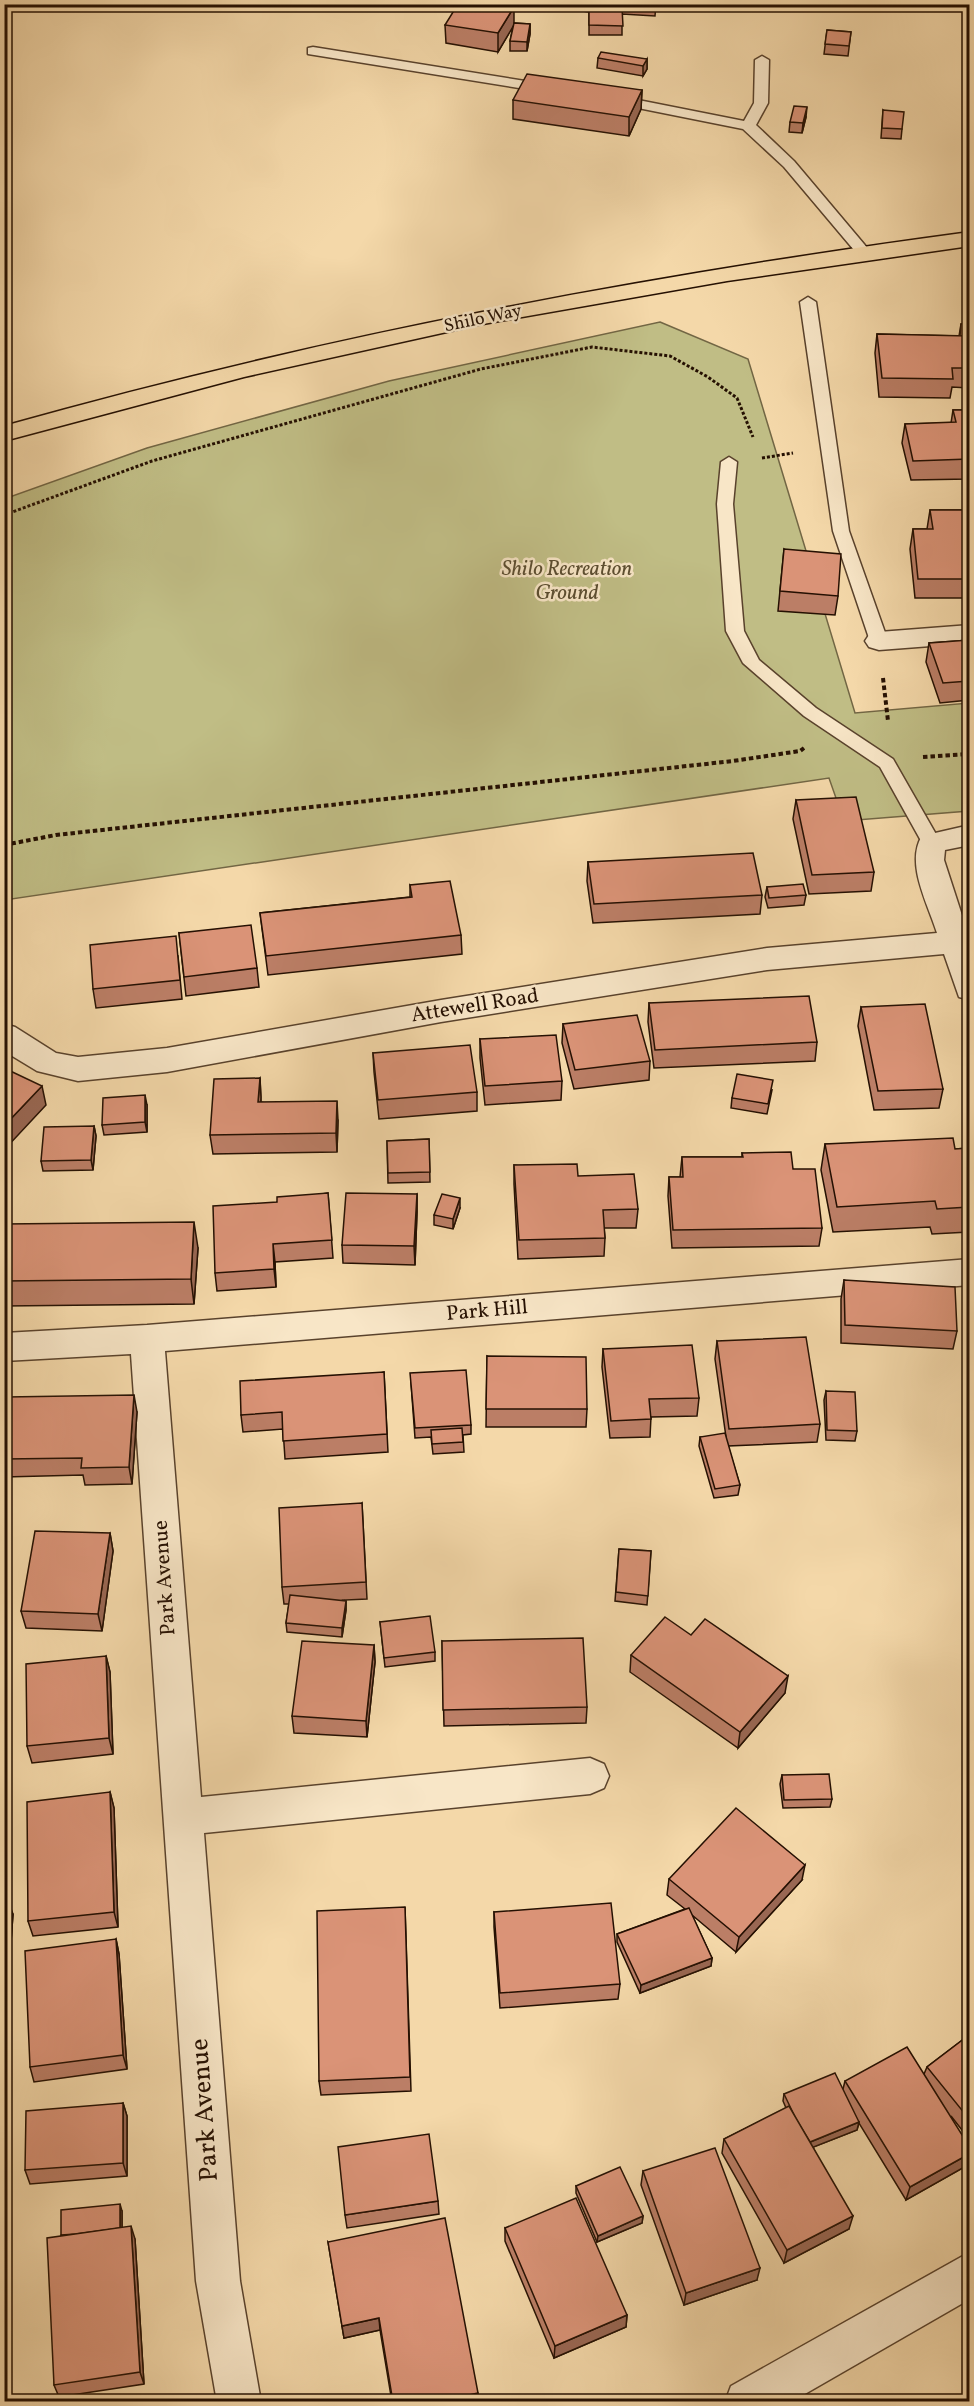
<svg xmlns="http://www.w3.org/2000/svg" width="974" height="2406" viewBox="0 0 974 2406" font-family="Vollkorn,serif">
<rect width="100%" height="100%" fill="#f4d8a9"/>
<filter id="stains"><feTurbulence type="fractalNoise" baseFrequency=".00333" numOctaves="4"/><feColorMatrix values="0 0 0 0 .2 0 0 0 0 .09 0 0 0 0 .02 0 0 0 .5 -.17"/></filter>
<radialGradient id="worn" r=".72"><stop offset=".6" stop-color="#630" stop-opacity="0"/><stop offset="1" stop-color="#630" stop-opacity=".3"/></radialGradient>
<!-- green -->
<path fill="#c0bd85" stroke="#726644" stroke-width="1.5" d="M660,322L748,359L855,713L969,703V811L844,821L829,778L5,900L4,499L147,448L389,381Z"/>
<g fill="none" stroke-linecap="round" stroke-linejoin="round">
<defs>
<g id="lane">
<path d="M313,47L550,85L557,89L550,93L308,54V48Z"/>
<path d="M762,56L769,60L768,103L756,125L794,161L869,250L872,253L869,256H859L784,167L743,129L613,103L606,99L613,95L744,121L754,103L755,60Z"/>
<path d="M808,297L816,302L849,531L888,641L879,647L870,641L833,531L800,302Z"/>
<path d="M729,457L737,462L733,504L744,631L759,660L816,708L893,759L941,843L939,848H925L880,767L804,716L743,663L726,631L717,504L721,462Z"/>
</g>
<g id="street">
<path d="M970,625V643L879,650L869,647L865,641L869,635L879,632Z"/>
<path d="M970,825V845L945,850L944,860L970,940V1000L959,997L944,954L767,970L441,1022L167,1072L78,1081L37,1071L4,1051V1024L15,1027L56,1053L78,1057L167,1048L441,1000L767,948L937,933C928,904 905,863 922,836Z"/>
<path d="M970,1259V1285L165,1351L201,1797L590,1758L604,1764L609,1776L604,1788L590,1794L204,1833L240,2281L261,2402H217L196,2281L131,1354L4,1361V1333L147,1325Z"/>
<path d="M970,2252V2299L791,2402H725L731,2386Z"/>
</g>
<path id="primary" d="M970,232V246L727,281L483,324L244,377L4,441V426C323,336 642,276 970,232Z"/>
</defs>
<!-- lane casing -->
<use href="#lane" stroke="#59422c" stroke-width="3"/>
<!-- street casing -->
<use href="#street" stroke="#59422c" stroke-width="3"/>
<!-- primary casing -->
<use href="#primary" stroke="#251002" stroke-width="3"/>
<!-- path-far1 -->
<g stroke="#251002" stroke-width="3" stroke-dasharray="3 2" stroke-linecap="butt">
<path d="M762,458L793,453"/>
<path d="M4,515L152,461L481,369L592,347L670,356L708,377L737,398L753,437"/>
</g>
<!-- path -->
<g stroke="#251002" stroke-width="4" stroke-dasharray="4.5 3" stroke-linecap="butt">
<path d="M883,678L888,721"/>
<path d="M923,757L970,754"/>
<path d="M4,845L56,835L733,761L800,751L804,748"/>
</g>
<!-- lane -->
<use href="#lane" fill="#f8e6c7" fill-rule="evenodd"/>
<!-- street -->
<use href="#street" fill="#f8e6c7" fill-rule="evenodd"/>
<!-- primary -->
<use href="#primary" fill="#f4d8a9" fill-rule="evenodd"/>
</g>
<!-- wall -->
<g fill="#bb7e66" stroke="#251002" stroke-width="1.5">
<path d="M356,4H377L368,9Z"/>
<path d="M379,4H399L391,9Z"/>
<path d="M583,4H656L655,16L622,14V35H589V12L583,11Z"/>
<path d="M514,23L530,24V34L527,51H510V41L513,26L498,52L446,43L445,25Z"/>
<path d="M827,30L851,32L848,56L824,54Z"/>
<path d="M598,58L647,59V69L643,76L597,68Z"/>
<path d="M642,90L641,109L629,136L513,119V100Z"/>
<path d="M883,110L902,129L901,139L881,138Z"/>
<path d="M806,117L802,133L789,132L790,122Z"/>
<path d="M961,324H969V394V388L952,387L950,398L879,397L875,353L877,334L959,336Z"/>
<path d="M953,410H969V479L911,480L902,443L905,424L951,423Z"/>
<path d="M930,510H969V598H915L910,549L913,529H927Z"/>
<path d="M784,549L838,596L835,615L778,611Z"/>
<path d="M969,640V700L940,703L926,662L929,643Z"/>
<path d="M796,800L874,872L871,891L809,894L793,819Z"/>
<path d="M588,862L762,895L760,914L593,923L587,881Z"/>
<path d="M410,885L461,935L462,954L268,975L260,913L410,897Z"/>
<path d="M767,887L806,895L804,905L768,908L765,897Z"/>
<path d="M179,933L257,968L259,987L186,996Z"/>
<path d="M178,956L182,999L96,1008L93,989Z"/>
<path d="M649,1003L817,1042L815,1061L654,1068L648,1022Z"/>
<path d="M861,1007L943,1089L939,1108L874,1110L858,1026Z"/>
<path d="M563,1024L650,1061L649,1080L574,1089L562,1043Z"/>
<path d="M480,1039L562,1081L561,1100L485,1105L480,1058Z"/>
<path d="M373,1053L477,1092V1111L379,1119L374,1072Z"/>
<path d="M260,1078L261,1102L338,1120L337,1152L213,1154L210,1135Z"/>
<path d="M772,1090L767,1114L731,1108L732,1098Z"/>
<path d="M147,1105V1132L104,1135L102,1125Z"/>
<path d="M94,1126L96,1136L93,1170L43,1171L41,1161Z"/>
<path d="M429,1139L430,1182L388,1183L387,1141Z"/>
<path d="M969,1140V1232L932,1234L930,1227L833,1232L821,1170L825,1144L955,1149L968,1148Z"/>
<path d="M742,1153L793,1169L822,1228L819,1246L672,1248L668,1196L669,1177H680L682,1157H742Z"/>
<path d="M514,1165L578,1176L638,1209L636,1228H604L605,1238L604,1256L518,1259L514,1184Z"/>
<path d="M328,1193L333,1258L275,1262L276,1287L217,1291L215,1273L277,1202Z"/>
<path d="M417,1194V1212L415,1265L343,1263L342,1245Z"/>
<path d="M460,1208L453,1229L434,1225V1215Z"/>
<path d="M4,1224L198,1248L194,1304L4,1306Z"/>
<path d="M844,1280L957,1331L953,1349L841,1343V1299Z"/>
<path d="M717,1341L820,1424L817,1442L728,1446L740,1485L738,1495L714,1498L699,1446L700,1437H726L715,1359Z"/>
<path d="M603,1349L699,1398L697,1416L651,1417L650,1437L610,1438L602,1367Z"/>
<path d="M487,1356L587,1409L586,1427H486Z"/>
<path d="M384,1372L388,1452L285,1459L283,1429L243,1432L241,1415Z"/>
<path d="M411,1383L471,1425V1434L463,1435L464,1452L433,1454L431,1437L415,1438Z"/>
<path d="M826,1391L857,1431L855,1441L826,1440L824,1400Z"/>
<path d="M4,1412H137L132,1484L85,1485L83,1475L4,1477Z"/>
<path d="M362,1503L367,1599L344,1600L346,1601V1610L342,1637L287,1632L286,1623L289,1604H284L282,1587Z"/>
<path d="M110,1533L113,1551L102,1631L26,1628L21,1611Z"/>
<path d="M619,1549L651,1551L647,1605L615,1601Z"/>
<path d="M380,1622L435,1652V1661L385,1667Z"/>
<path d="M691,1635L785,1693L738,1748L630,1672L631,1655Z"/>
<path d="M442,1641L587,1707L586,1723L444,1726Z"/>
<path d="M374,1645L375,1662L367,1737L294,1733L292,1716Z"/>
<path d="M106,1656L110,1672L113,1754L32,1763L27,1746Z"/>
<path d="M782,1775L832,1799L830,1807L783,1808L780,1784Z"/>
<path d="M110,1792L114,1808L118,1927L33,1936L28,1921Z"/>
<path d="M669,1879L802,1880L736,1952L692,1915L712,1958L711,1966L640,1993L617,1942V1934L685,1909L667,1895Z"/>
<path d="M4,1906L13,1914L9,1969H4Z"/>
<path d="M405,1907L411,2091L321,2095L319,2081Z"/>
<path d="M494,1912L620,1984L618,1999L500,2008L494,1927Z"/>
<path d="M116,1939L119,1954L127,2069L34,2082L30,2067Z"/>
<path d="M969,2035V2139L951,2116L968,2165L906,2200L859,2123L857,2130L813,2147L849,2229L784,2263L722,2153L724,2139L786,2108L783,2101L784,2094L843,2089L845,2081L924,2074L927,2067Z"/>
<path d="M123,2103L127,2116V2176L30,2184L25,2170Z"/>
<path d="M643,2171L757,2280L684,2305L641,2185Z"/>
<path d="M576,2186L643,2216L642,2223L597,2242L576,2193Z"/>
<path d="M438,2201L439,2214L347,2228L345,2215Z"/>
<path d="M122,2211V2228L135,2239L144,2384L59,2397L54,2385L61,2235Z"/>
<path d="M505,2228L627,2315L626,2327L554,2358L505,2241Z"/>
<path d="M328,2242L478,2393V2402H392L380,2330L344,2338Z"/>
</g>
<!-- shaded-wall -->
<g fill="#996753" stroke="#251002" stroke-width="1.5">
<path d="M368,4H377L368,9Z"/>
<path d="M391,4H399L391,9Z"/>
<path d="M514,7V25L498,52V33Z"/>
<path d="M530,24V34L527,51V42Z"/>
<path d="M647,59V69L643,76V66Z"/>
<path d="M642,90L641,109L629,136V117Z"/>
<path d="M807,107L806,117L802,133L803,123Z"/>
<path d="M260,1078L261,1097L260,1121L258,1102Z"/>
<path d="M42,1086L46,1105L5,1149L4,1126Z"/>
<path d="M145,1095L147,1105V1132L145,1122Z"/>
<path d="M337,1101L338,1120L337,1152L336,1133Z"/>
<path d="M94,1126L96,1136L93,1170L91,1160Z"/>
<path d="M417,1194V1212L415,1265L414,1246Z"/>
<path d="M460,1198V1208L453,1229V1219Z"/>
<path d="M194,1222L198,1248L194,1304L191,1279Z"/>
<path d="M273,1244L275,1262L276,1287L274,1269Z"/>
<path d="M134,1395L137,1412L132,1484L129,1467Z"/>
<path d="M110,1533L113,1551L102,1631L98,1614Z"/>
<path d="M346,1601V1610L342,1637V1628Z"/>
<path d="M4,1629L7,1637V1657L4,1649Z"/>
<path d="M374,1645L375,1662L367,1737L366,1721Z"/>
<path d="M106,1656L110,1672L113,1754L109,1738Z"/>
<path d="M788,1676L785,1693L738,1748L740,1732Z"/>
<path d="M110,1792L114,1808L118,1927L114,1912Z"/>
<path d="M805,1865L802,1880L736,1952L739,1937Z"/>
<path d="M10,1906L13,1914L9,1969L6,1961Z"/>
<path d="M116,1939L119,1954L127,2069L123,2055Z"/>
<path d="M712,1958L711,1966L640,1993L641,1985Z"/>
<path d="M123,2103L127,2116V2176L123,2163Z"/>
<path d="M859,2122L857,2130L806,2150L808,2143Z"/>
<path d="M969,2154V2161L968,2165L906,2200L910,2187Z"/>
<path d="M120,2204L122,2211V2238L120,2231Z"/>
<path d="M643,2216L642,2223L597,2242L598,2236Z"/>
<path d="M853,2216L849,2229L784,2263L787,2250Z"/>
<path d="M131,2226L135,2239L144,2384L140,2372Z"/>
<path d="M760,2268L757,2280L684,2305L686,2293Z"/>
<path d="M627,2315L626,2327L554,2358L555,2346Z"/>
<path d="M379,2318L380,2330L344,2338L342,2326Z"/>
</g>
<!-- building -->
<g fill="#da9377" stroke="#251002" stroke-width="1.5">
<path d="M458,4H501L514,7L498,33L445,25Z"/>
<path d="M630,4H656L655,6Z"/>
<path d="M589,8H622L623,26L589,25Z"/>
<path d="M514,23L530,24L527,42L510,41Z"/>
<path d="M827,30L851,32L849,46L825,44Z"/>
<path d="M601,52L647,59L643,66L598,58Z"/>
<path d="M527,74L642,90L629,117L513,100Z"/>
<path d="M794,106L807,107L803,123L790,122Z"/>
<path d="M883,110L904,112L902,129L882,128Z"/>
<path d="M961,324H969V336H960Z"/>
<path d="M877,334L969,336V368H952L953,379L882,378Z"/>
<path d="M953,410H969V459L913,461L905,424L956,422Z"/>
<path d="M930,510H969V579H918L913,529H933Z"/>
<path d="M784,549L841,554L838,596L780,591Z"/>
<path d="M969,640V681L943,683L929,643Z"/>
<path d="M856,797L874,872L812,875L796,800Z"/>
<path d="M753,853L762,895L594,904L588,862Z"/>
<path d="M450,881L461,935L266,956L260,913L412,897L410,885Z"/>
<path d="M803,884L806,895L769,898L767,887Z"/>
<path d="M251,925L257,968L184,977L179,933Z"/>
<path d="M176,936L180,980L93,989L90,945Z"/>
<path d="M809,996L817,1042L655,1050L649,1003Z"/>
<path d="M925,1004L943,1089L878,1091L861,1007Z"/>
<path d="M637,1015L650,1061L575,1070L563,1024Z"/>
<path d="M556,1035L562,1081L485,1086L480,1039Z"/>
<path d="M470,1045L477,1092L378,1100L373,1053Z"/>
<path d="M4,1068L42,1086L4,1126Z"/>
<path d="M737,1074L773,1080L768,1104L732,1098Z"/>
<path d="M260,1078L258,1102L337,1101L336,1133L210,1135L214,1079Z"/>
<path d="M145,1095V1122L102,1125L103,1098Z"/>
<path d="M94,1126L91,1160L41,1161L44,1127Z"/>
<path d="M953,1138L955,1149L969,1148V1207L937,1209L935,1201L837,1207L825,1144Z"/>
<path d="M429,1139L430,1172L388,1173L387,1141Z"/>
<path d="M791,1152L793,1169H815L822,1228L673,1230L669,1177H683L682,1157H743L742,1153Z"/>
<path d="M577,1164L578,1176L634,1174L638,1209L603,1210L605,1238L519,1240L514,1165Z"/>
<path d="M328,1193L332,1240L273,1244L274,1269L215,1273L213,1206L277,1202V1197Z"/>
<path d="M346,1193L417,1194L414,1246L342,1245Z"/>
<path d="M442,1194L460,1198L453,1219L434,1215Z"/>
<path d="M194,1222L191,1279L4,1281V1224Z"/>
<path d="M844,1280L955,1287L957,1331L845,1325Z"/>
<path d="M806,1337L820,1424L729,1429L717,1341Z"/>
<path d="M692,1345L699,1398L649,1399L651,1419L611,1421L603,1349Z"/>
<path d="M487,1356L586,1357L587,1409H486Z"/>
<path d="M466,1370L471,1425L415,1428L410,1373Z"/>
<path d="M384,1372L387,1434L283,1441L282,1412L241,1415L240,1381Z"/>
<path d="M826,1391L855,1392L857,1431L827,1430Z"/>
<path d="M134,1395L129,1467L81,1468L82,1458L4,1459V1412L6,1397Z"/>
<path d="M462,1428L463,1442L432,1444L431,1430Z"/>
<path d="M725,1433L740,1485L715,1489L700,1437Z"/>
<path d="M362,1503L366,1582L282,1587L279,1508Z"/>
<path d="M35,1531L110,1533L98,1614L21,1611Z"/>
<path d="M619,1549L651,1551L648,1596L616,1592Z"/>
<path d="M290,1595L346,1601L342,1628L286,1623Z"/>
<path d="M430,1616L435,1652L384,1658L380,1622Z"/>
<path d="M665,1617L691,1635L705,1619L788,1676L740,1732L631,1655Z"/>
<path d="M583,1638L587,1707L443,1710L442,1641Z"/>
<path d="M302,1641L374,1645L366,1721L292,1716Z"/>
<path d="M106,1656L109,1738L27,1746L26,1664Z"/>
<path d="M829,1774L832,1799L784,1800L782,1775Z"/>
<path d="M110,1792L114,1912L28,1921L27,1802Z"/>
<path d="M736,1808L805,1865L739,1937L669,1879Z"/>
<path d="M611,1903L620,1984L500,1993L494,1912Z"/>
<path d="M4,1906H10L6,1961H4Z"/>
<path d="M405,1907L410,2077L319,2081L317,1911Z"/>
<path d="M689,1908L712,1958L641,1985L617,1934Z"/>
<path d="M116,1939L123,2055L30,2067L25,1951Z"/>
<path d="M969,2035V2119L927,2067Z"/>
<path d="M907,2047L969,2146V2154L910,2187L845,2081Z"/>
<path d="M835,2073L859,2122L810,2142L796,2119L784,2094Z"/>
<path d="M123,2103V2163L25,2170L26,2111Z"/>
<path d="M789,2106L853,2216L787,2250L724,2139Z"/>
<path d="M429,2134L438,2201L345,2215L338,2147Z"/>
<path d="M715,2148L760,2268L686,2293L643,2171Z"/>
<path d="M620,2167L643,2216L598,2236L576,2186Z"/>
<path d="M576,2198L627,2315L555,2346L505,2228Z"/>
<path d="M120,2204V2228L76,2234L61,2235V2210Z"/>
<path d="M445,2218L478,2393L437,2402H393L379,2318L342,2326L328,2242Z"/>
<path d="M131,2226L140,2372L54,2385L47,2238Z"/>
</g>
<g text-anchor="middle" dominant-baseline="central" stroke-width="5" stroke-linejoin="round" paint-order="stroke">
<!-- far-street labels -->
<g font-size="18" fill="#251002" stroke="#f8e6c7">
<text transform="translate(483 319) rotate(-12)">Shilo Way</text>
</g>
<!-- park labels -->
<g font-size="21" font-style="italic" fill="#5b4d30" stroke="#f8e6c7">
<text x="567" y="569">Shilo Recreation<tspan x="567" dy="24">Ground</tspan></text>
</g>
<!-- street labels -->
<g font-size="21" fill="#251002" stroke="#f8e6c7">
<text transform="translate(475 1006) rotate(-9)">Attewell Road</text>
<text transform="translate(487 1311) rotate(-5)">Park Hill</text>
<text transform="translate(165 1578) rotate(-94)">Park Avenue</text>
</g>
<!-- near-street labels -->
<g font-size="26" fill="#251002" stroke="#f8e6c7">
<text transform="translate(205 2110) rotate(-94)">Park Avenue</text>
</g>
</g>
<!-- margin -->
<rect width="974" height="2406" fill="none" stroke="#f4d8a9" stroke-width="24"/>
<rect x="6" y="6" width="962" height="2394" fill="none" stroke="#251002" stroke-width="3"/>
<rect x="12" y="12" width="950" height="2382" fill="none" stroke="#251002" stroke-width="1.5"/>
<rect width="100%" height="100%" filter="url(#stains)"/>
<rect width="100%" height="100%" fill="url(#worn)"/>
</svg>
